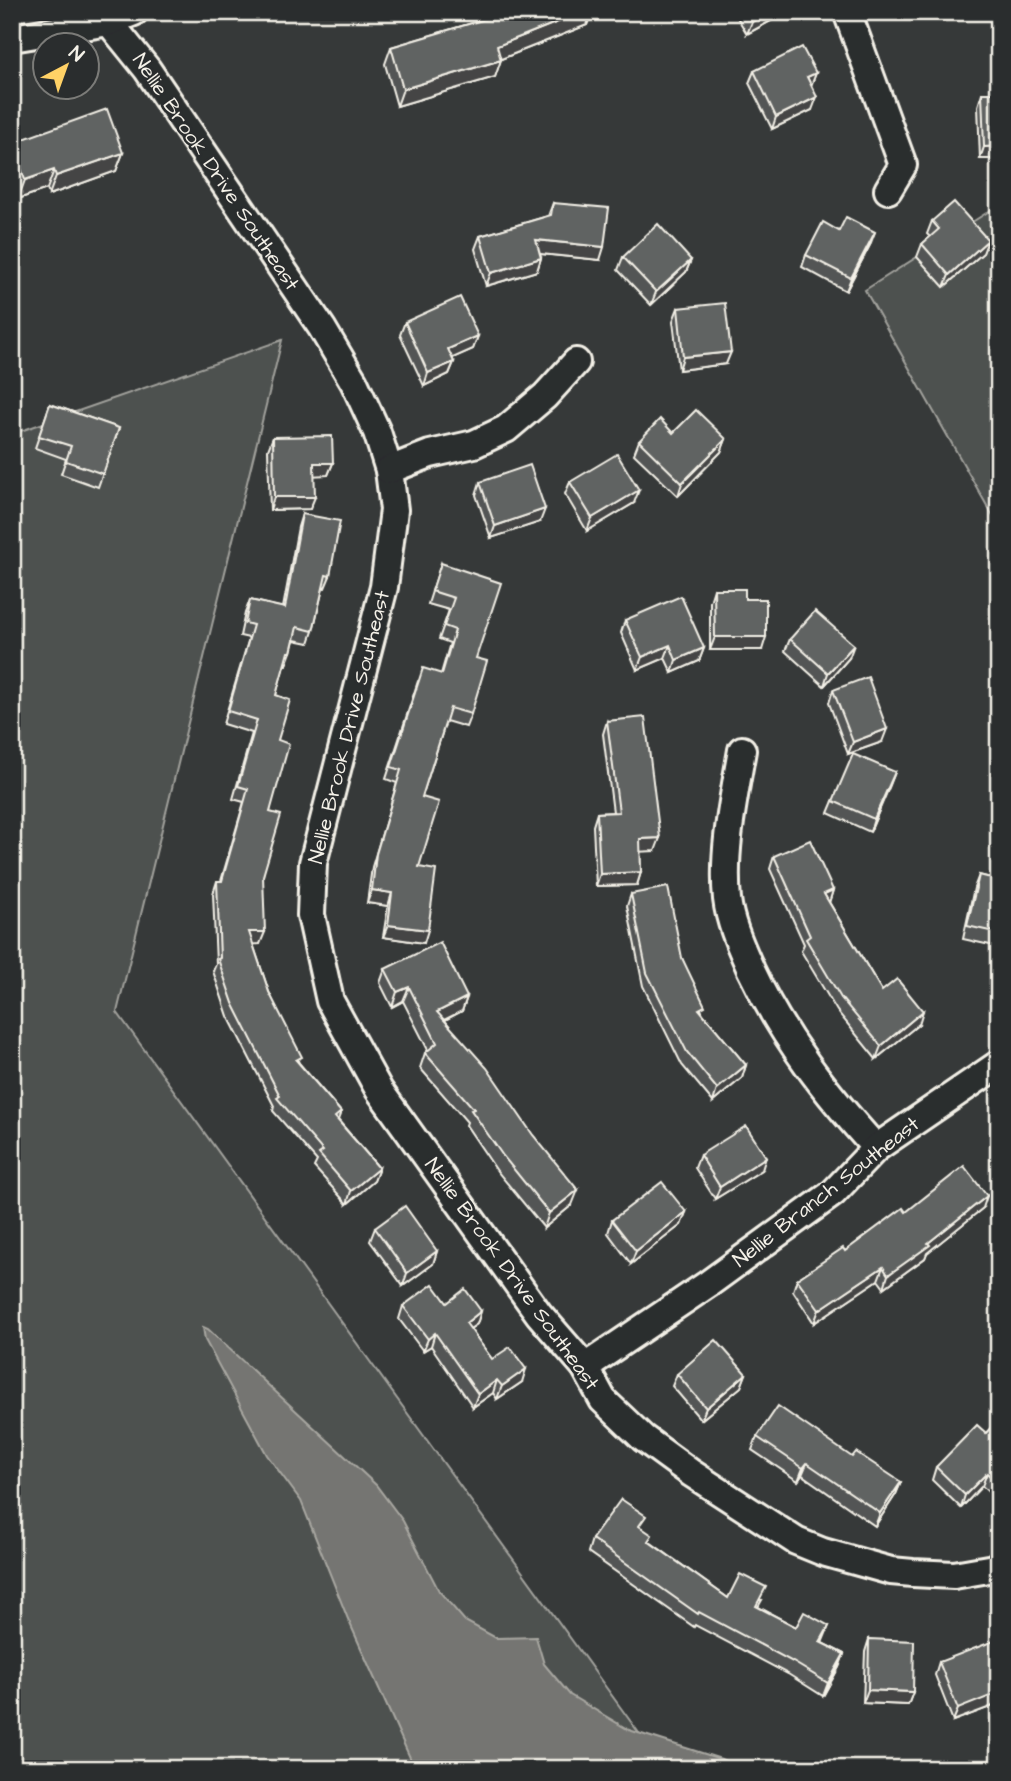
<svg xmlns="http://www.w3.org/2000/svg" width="1011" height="1781" viewBox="0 0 1011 1781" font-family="'Architects Daughter',sans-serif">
<rect width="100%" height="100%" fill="#363939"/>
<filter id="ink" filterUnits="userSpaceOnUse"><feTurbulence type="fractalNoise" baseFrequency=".0143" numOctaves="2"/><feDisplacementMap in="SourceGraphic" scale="14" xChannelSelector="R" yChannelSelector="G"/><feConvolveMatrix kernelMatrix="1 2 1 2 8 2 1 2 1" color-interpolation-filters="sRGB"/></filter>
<g filter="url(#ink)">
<!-- green -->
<g fill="#4e514f" stroke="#a1a19c" stroke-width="2">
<path d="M999,205V527L865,290Z"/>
<path d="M282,340L117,1012L665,1769H12V434Z"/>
</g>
<!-- water -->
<path fill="#757572" stroke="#a8a7a1" stroke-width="2" d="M203,1327L208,1329L376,1485L403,1521L439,1591L465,1621L496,1638L536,1637L544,1664L570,1695L629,1730L721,1759L742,1769H415L348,1619L301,1501L267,1455L205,1340Z"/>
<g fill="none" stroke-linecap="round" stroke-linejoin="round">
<defs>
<g id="minor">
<path d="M847,12L903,165L888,190"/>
<path d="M109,22L147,69L322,328L354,382L377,432L389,470L394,510L384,587L313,863L311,915L330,1001L379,1090L539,1314L585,1367L603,1400L643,1438L691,1473L796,1541L823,1552L891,1571L913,1573L954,1575L994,1568L999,1564"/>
<path d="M12,38L109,22L134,12"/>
<path d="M389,470L430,454L474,444L506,429L545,396L576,362"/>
<path d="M742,750C734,797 722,851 727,899C730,924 741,947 751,970C783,1038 826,1093 876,1148"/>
<path d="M585,1367L708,1284L833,1193L876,1148L999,1064"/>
</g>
</defs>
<!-- minor casing -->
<use href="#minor" stroke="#f4f1e8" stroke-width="32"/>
<!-- minor -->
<use href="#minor" stroke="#2a2d2e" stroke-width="26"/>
</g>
<!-- wall -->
<g fill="#535554" stroke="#f4f1e8" stroke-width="2">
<path d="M509,12H592L587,25L501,59L495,77L397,106L385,64L391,47Z"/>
<path d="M734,12H787L747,34Z"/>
<path d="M754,71L816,73L811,85L812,110L772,129L749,83Z"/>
<path d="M982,93H999V159H980L978,106Z"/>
<path d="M12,143L123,153L116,171L49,195L47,189L18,199L12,182Z"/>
<path d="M553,203L600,260L540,254L541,258L537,271L486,286L475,249L480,236L548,216Z"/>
<path d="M932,221L988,240L983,253L944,287L917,257L922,244L930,237L927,234Z"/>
<path d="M839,231L870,245L846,291L802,267L806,255Z"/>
<path d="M623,257L691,260L686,272L651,305L618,270Z"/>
<path d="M678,308L726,364L679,370L673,321Z"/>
<path d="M405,322L478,336L473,349L452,358L454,362L449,374L424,386L400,335Z"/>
<path d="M50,404L119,428L98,487L61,474L66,459L35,448Z"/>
<path d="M673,433L726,439L721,452L678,496L634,454L639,441Z"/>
<path d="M273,437L333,463L328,475H314L310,509L270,510L268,450Z"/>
<path d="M480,482L540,522L491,538L476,495Z"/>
<path d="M570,482L634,503L587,531L565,494Z"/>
<path d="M302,514L330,576L325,588H323L313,631L309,643L294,640L291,652L286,665H284L276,695L278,740L263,876L260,944H253L269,992L299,1063L341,1112L338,1120L379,1168L374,1181L347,1204L314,1167L317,1161L273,1111L274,1106L228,1016L213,971L216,964L213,894L217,881H221L244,802L233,799L252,733L223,724L249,638L240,636L245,613L250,600L283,608L298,527Z"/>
<path d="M441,563L476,658L471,714L466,727L446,721L422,797L419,867L424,943L383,937L388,906L367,903L372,867L397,783L386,779L418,681L441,674L450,643L439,639L449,610L428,604Z"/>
<path d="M714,589L745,599L762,650H710V602Z"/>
<path d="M625,620L704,648L699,661L672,673L665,658L637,670L621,633Z"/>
<path d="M790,639L849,658L824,686L785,651Z"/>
<path d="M833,690L882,742L848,754L829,703Z"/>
<path d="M607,721L655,851H640L641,872L637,885L596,886L593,826L597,813L613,812L603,734Z"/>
<path d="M895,772L870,832L828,813L833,801Z"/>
<path d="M774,856L833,890L829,902L882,991L919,1024L876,1059L837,1011L801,951L804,944L770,869Z"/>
<path d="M979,875L999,880V947L963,939L974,888Z"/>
<path d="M631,894L682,958L703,1014L746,1065L742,1078L713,1102L682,1065L643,986L627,906Z"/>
<path d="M385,969L467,997L462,1011L445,1020L572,1205L544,1228L497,1171L466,1125L467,1122L420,1068L425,1053L428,1050L403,1001L392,1007L380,983Z"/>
<path d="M700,1155L762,1170L715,1199L695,1168Z"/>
<path d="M983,1208L927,1253L925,1258L884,1288L878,1280L814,1323L793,1291L797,1279L845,1251L906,1212Z"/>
<path d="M686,1212L681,1225L631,1264L608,1233L612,1220Z"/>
<path d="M375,1228L437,1251L433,1264L403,1286L370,1241Z"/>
<path d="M447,1303L481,1311L477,1324L470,1329L492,1359L522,1382L497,1399L493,1393L473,1407L431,1346L423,1351L399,1319L403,1306Z"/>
<path d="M677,1374H746L741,1387L701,1420L672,1386Z"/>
<path d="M999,1419V1492L994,1497L982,1486L961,1508L932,1480L936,1467L986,1433Z"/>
<path d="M757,1437L852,1457L901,1482L896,1494L875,1526L802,1475L798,1481L752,1450Z"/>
<path d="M642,1528L650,1542L728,1598L762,1600L758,1607L796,1627L829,1626L822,1643L844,1654L839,1667L823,1696L788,1674L695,1625L694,1627L588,1552L592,1539Z"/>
<path d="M869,1639L913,1692L908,1705L863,1703L865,1652Z"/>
<path d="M939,1662L999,1696L996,1697L993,1706L953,1721L935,1675Z"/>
</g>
<!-- shaded-wall -->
<g fill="#444545" stroke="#f4f1e8" stroke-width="2">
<path d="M583,12H592L587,25L491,63L497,46Z"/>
<path d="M769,12H787L747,34L752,22Z"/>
<path d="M501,60L495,77L397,106L403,89Z"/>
<path d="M816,73L811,86L807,77Z"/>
<path d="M817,97L812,110L772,129L776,117Z"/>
<path d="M999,146V159H980L984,147Z"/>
<path d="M123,153L116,171L49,195L56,176Z"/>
<path d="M54,170L47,189L18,199L25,180Z"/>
<path d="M875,232L870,245L846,291L851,278Z"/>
<path d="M536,240L604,247L600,260L531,253Z"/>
<path d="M988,240L983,253L944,287L949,275Z"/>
<path d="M541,258L537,271L486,286L491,273Z"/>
<path d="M691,260L686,272L651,305L656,292Z"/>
<path d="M478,336L473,349L444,362L448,349Z"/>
<path d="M731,352L726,364L679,370L683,357Z"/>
<path d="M454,362L449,374L424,386L428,373Z"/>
<path d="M726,439L721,452L678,496L682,483Z"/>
<path d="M314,463H333L328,475L309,476Z"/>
<path d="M639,490L634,503L587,531L592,518Z"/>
<path d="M274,497H315L310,509L270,510Z"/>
<path d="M545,509L540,522L491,538L495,526Z"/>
<path d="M715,637H766L762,650H710Z"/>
<path d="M670,645L665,658L637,670L642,657Z"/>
<path d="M854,645L849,658L824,686L828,673Z"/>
<path d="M704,648L699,661L672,673L676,660Z"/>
<path d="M887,729L882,742L848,754L853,742Z"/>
<path d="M895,772L890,785L870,832L874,819Z"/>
<path d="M660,838L655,851L635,852L640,839Z"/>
<path d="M641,872L637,885L596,886L600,874Z"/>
<path d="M372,890L392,893L388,906L367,903Z"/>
<path d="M833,890L829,903L824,894Z"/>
<path d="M388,925L428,930L424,943L383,937Z"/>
<path d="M249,932H265L260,944L244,945Z"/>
<path d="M409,987L403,1001L392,1007L397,992Z"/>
<path d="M467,997L462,1011L432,1026L437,1012Z"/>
<path d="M923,1011L919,1024L876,1059L881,1046Z"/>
<path d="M746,1065L742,1078L713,1102L717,1089Z"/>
<path d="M766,1157L762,1170L715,1199L720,1187Z"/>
<path d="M379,1168L374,1181L347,1204L351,1191Z"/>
<path d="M578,1190L572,1205L544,1228L549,1213Z"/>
<path d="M987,1196L983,1208L927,1253L925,1258L884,1288L888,1275Z"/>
<path d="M686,1212L681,1225L631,1264L636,1251Z"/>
<path d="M437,1251L433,1264L403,1286L407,1273Z"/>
<path d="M883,1267L878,1280L814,1323L819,1310Z"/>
<path d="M481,1311L477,1324L461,1335L466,1323Z"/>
<path d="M435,1333L431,1346L423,1351L428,1339Z"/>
<path d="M526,1369L522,1382L497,1399L502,1386Z"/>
<path d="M746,1374L741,1387L701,1420L706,1408Z"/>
<path d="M497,1380L493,1393L473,1407L478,1394Z"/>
<path d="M807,1463L802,1475L798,1481L803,1468Z"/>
<path d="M987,1473L982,1486L961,1508L965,1495Z"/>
<path d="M901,1482L896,1494L875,1526L880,1513Z"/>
<path d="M999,1485V1492L994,1497Z"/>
<path d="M844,1654L839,1667L823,1696L828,1683Z"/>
<path d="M999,1686V1696L996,1697L993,1706L953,1721L958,1709Z"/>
<path d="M868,1690L913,1692L908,1705L863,1703Z"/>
</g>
<!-- building -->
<g fill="#616362" stroke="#f4f1e8" stroke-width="2">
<path d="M509,12H583L497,46L501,60L403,89L391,47Z"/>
<path d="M746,12H769L752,22Z"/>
<path d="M802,47L816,73L807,77L817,97L776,117L754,71Z"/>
<path d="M982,93H999V146L984,147Z"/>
<path d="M107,109L123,153L56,176L54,170L25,180L12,143Z"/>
<path d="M954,202L988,240L949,275L922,244L939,229L932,221Z"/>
<path d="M553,203L609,208L604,247L536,240L541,258L491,273L480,236L551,215Z"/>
<path d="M846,217L875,232L851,278L806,255L823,222L839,231Z"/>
<path d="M658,224L691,260L656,292L623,257Z"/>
<path d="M460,297L478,336L448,349L454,362L428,373L405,322Z"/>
<path d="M725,303L731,352L683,357L678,308Z"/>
<path d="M50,404L119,428L103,474L66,461L71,446L39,436Z"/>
<path d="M696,410L726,439L682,483L639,441L660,419L673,433Z"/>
<path d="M332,436L333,463H314L315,497H274L273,437Z"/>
<path d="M617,454L639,490L592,518L570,482Z"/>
<path d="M530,465L545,509L495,526L480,482Z"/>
<path d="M302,514L340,521L330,576L326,575L313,631L297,627L291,652H288L276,695L290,700L278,740L289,744L270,812L281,815L263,876L265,932H249L269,992L302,1057L296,1060L341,1112L335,1117L379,1168L351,1191L319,1154L323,1151L277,1098L280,1096L233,1003L218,959L220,958L217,881H222L248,789L238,786L257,720L228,711L253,625L245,623L250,600L285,608Z"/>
<path d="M441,563L501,583L476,658L487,661L471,714L450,708L422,797L439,802L419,867L436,870L428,930L388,925L392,893L372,890L376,854L401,770L391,767L423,668L442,674L455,630L444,626L454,598L432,591Z"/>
<path d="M714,589H745V599H766V637H715Z"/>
<path d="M681,596L704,648L676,660L670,645L642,657L625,620Z"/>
<path d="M815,611L854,645L828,673L790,639Z"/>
<path d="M868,677L887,729L853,742L833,690Z"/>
<path d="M645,717L660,838L640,839L641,872L600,874L597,813L619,812L607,721Z"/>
<path d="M853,754L895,772L874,819L833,801Z"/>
<path d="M810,840L833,890L824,894L882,991L897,979L923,1011L881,1046L841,998L806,939L810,936L774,856Z"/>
<path d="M979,875L999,880V933L967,926Z"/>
<path d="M668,887L682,958L705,1006L699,1009L746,1065L717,1089L687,1052L647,973L631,894Z"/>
<path d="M440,942L467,997L437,1012L487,1068L533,1135L578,1190L549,1213L503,1156L471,1110L474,1109L425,1053L437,1043L409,987L397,992L385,969Z"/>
<path d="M746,1126L766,1157L720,1187L700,1155Z"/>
<path d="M964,1166L987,1196L928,1243L930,1245L888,1275L883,1267L819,1310L797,1279L843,1248L845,1251L903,1208L906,1212Z"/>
<path d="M662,1182L686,1212L636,1251L612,1220Z"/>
<path d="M405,1206L437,1251L407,1273L375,1228Z"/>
<path d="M433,1284L447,1303L465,1289L481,1311L466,1323L492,1359L510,1347L526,1369L502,1386L497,1380L478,1394L435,1333L428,1339L403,1306Z"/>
<path d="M716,1340L746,1374L706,1408L677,1374Z"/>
<path d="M778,1406L852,1457L856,1452L901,1482L880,1513L807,1463L803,1468L757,1437Z"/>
<path d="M999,1419V1485L987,1473L965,1495L936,1467L977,1425L986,1433Z"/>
<path d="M621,1499L646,1516L639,1526L652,1535L648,1541L728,1598L740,1574L766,1587L756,1606L796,1627L804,1612L829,1626L820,1642L844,1654L828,1683L793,1662L699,1612L698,1614L592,1539Z"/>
<path d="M869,1639L914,1641L913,1692L868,1690Z"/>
<path d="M999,1639V1686L996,1687L998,1693L958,1709L939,1662Z"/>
</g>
</g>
<g text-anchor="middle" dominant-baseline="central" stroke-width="5" stroke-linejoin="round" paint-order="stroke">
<!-- street labels -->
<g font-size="21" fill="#f4f1e8" stroke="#2a2d2e">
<text transform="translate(216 172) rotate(56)">Nellie Brook Drive Southeast</text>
<text transform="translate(349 727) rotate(-76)">Nellie Brook Drive Southeast</text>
<text transform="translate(826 1192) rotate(-38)">Nellie Branch Southeast</text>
<text transform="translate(512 1274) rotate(54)">Nellie Brook Drive Southeast</text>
</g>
</g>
<!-- margin -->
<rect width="1011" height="1781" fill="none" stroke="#2a2d2e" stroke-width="42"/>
<rect x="21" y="21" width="969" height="1739" fill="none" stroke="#f4f1e8" stroke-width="2.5" filter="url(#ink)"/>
<!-- north arrow -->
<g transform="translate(66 66) rotate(41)"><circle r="33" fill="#2a2d2e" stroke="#7b7b78" stroke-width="2"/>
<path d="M0-5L12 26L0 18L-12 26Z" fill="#ffd166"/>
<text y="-10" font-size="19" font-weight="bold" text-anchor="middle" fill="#f4f1e8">N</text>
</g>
</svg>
